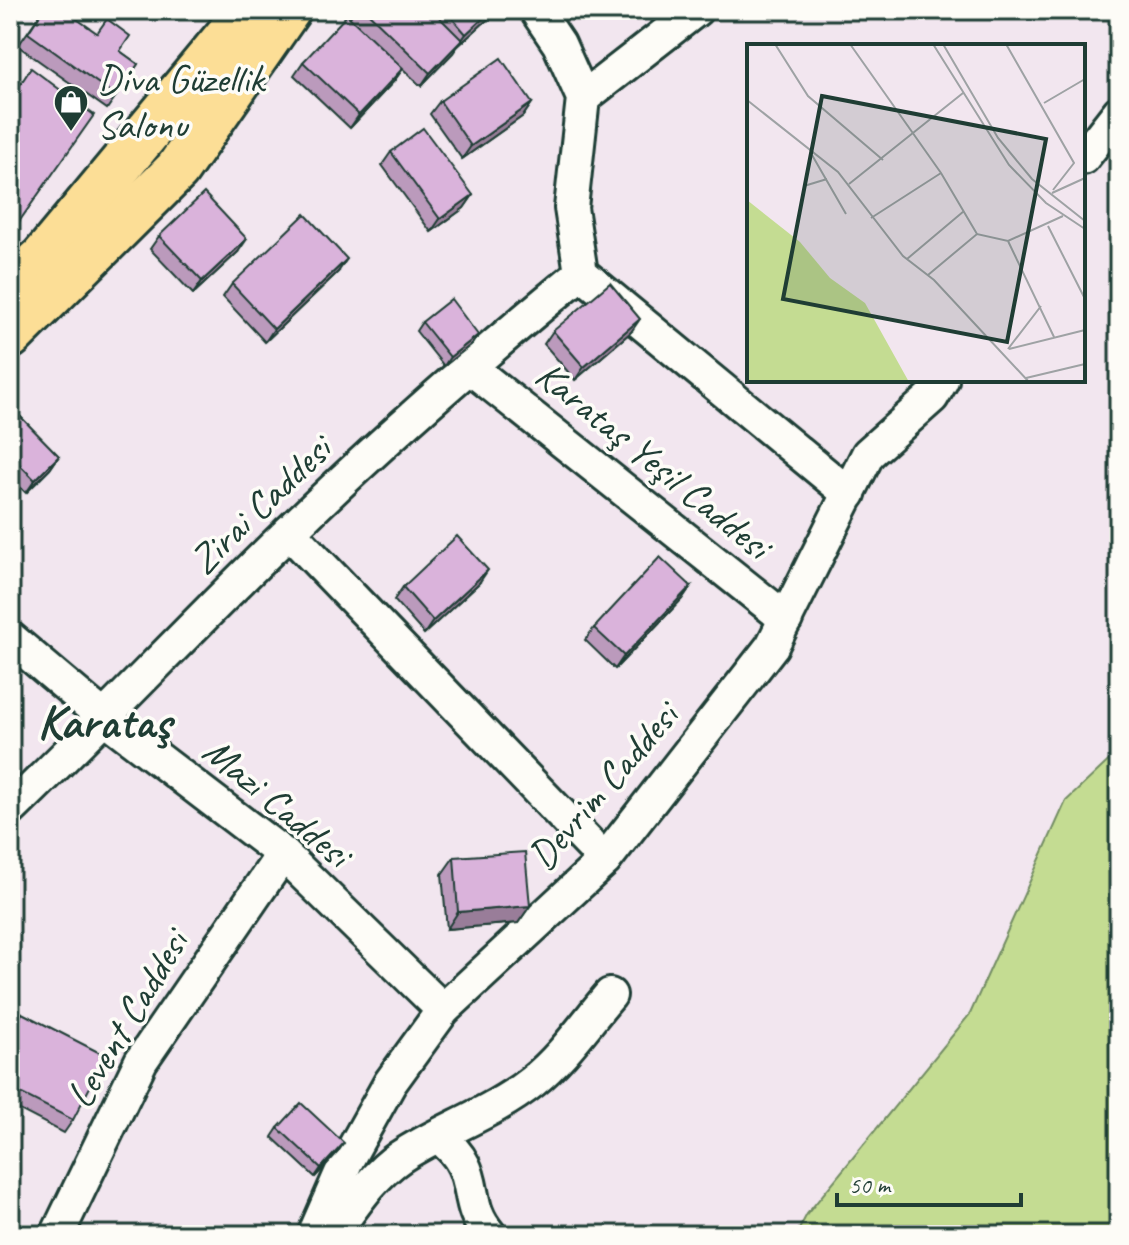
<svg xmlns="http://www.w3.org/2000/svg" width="1129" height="1245" viewBox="0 0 1129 1245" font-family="Caveat,sans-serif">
<rect width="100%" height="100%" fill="#f2e6ef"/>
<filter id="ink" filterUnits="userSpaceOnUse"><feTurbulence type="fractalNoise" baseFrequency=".0125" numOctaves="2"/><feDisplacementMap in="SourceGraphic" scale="16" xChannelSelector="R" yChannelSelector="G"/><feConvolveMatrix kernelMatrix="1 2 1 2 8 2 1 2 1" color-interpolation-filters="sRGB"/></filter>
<g filter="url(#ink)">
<!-- green -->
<path fill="#c4dc92" stroke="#728c63" stroke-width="2" d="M1119,751V1235H796L807,1214L970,1014L1066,801Z"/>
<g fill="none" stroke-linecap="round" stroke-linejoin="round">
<defs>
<g id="minor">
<path d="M536,10L559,44L583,98L571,208L581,273L849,494"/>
<path d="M583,98L696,10"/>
<path d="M1083,158L1119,112"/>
<path d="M468,366L786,619"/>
<path d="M289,532L605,860"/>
<path d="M10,638L106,719L283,854L443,1010"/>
<path d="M10,810C105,719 195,622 290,531C383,440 481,355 581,273"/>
<path d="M439,1137C485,1172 459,1200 490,1235"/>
<path d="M57,1235L141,1061L283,854"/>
<path d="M314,1235L346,1162L390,1083L443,1010L605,860L772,646L868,454L932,397L942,380"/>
<path d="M332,1235C353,1207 371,1177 400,1157C442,1129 492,1114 533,1081C563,1057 585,1024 610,995"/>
</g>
<g id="highway">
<path d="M10,288L43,258L229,34L244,10"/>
<path d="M10,336L177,170L288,10"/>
</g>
</defs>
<!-- minor casing -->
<use href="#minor" stroke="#1f3d34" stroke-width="38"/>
<!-- highway casing -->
<use href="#highway" stroke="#1f3d34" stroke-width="50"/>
<!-- minor -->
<use href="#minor" stroke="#fdfcf7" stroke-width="32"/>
<!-- highway -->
<use href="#highway" stroke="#fcde96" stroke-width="44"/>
</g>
<!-- wall -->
<g fill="#bb9abc" stroke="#1f3d34" stroke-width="2">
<path d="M43,10L120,51L138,64L107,109L18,46Z"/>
<path d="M355,10H498L457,47L421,86L403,69L394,81L350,128L294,75L303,62L350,17Z"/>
<path d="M440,101L532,103L523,116L462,159L430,114Z"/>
<path d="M391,152L473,195L464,208L431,232L382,165Z"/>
<path d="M159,236L238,252L193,294L150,249Z"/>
<path d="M338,272L265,342L223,297L232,284Z"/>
<path d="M422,322L478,335L472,344L444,366L416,331Z"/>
<path d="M553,331L631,332L575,380L544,344Z"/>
<path d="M10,406L59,456L50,469L26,493L10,477Z"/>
<path d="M479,583L424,634L394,600L403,587Z"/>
<path d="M691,586L682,599L615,669L585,640L594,628Z"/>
<path d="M454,857L530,906L518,923L447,929L442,874Z"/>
<path d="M22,1013L73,1120L64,1133L10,1105V1032Z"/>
<path d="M278,1128L338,1152L315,1177L272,1137Z"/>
</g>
<!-- shaded-wall -->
<g fill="#997d99" stroke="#1f3d34" stroke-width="2">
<path d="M492,10H498L457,47L466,34Z"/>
<path d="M462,40L453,53L421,86L430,73Z"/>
<path d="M403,68L394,81L350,128L359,115Z"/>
<path d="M532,103L523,116L462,159L471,146Z"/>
<path d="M473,195L464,208L431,232L440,219Z"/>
<path d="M247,239L238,252L193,294L202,281Z"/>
<path d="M347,259L338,272L265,342L274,329Z"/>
<path d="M640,319L631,332L575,380L584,367Z"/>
<path d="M478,335L472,344L444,366L450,357Z"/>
<path d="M59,456L50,469L26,493L35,480Z"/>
<path d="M488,570L479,583L424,634L433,621Z"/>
<path d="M691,586L682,599L615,669L624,656Z"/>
<path d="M530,906L518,923L447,929L458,912Z"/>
<path d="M344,1143L338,1152L315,1177L321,1168Z"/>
</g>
<!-- building -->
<g fill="#dab3db" stroke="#1f3d34" stroke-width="2">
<path d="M43,10H64L97,33L107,19L130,36L120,51L138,64L116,96L28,33Z"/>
<path d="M365,10H432L462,40L430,73Z"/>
<path d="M445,10H492L466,34Z"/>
<path d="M347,15L403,68L359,115L303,62Z"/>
<path d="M501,58L532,103L471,146L440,101Z"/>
<path d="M31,68L94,115L11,233L10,100Z"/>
<path d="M423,128L473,195L440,219L391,152Z"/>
<path d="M204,193L247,239L202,281L159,236Z"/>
<path d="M305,214L347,259L274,329L232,284Z"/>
<path d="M610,283L640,319L584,367L553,331Z"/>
<path d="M451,299L478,335L450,357L422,322Z"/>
<path d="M10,406L59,456L35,480L10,455Z"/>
<path d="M457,536L488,570L433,621L403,587Z"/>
<path d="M660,557L691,586L624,656L594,628Z"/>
<path d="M525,852L530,906L458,912L454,857Z"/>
<path d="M22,1013L106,1056L73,1120L10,1088V1037Z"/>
<path d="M301,1103L344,1143L321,1168L278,1128Z"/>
</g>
</g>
<!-- icons -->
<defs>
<symbol id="shop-pin" viewBox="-11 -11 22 30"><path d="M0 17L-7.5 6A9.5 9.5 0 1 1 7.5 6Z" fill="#1f3d34" stroke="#fdfcf7"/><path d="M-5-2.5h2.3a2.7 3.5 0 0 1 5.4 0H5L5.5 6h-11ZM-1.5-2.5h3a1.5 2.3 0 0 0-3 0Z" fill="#fff"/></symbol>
</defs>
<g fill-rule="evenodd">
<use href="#shop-pin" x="51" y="82" width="40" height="54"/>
</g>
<g text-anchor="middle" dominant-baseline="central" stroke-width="7" stroke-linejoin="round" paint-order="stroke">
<!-- poi labels -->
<g font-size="40" fill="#1f3d34" stroke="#fdfcf7" text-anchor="start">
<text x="97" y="79">Diva Güzellik<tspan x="97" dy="46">Salonu</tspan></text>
</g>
<!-- street labels -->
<g font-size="40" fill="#1f3d34" stroke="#fdfcf7">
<text transform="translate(653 460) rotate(39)">Karataş Yeşil Caddesi</text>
<text transform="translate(260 505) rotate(-44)">Zirai Caddesi</text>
<text transform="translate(603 786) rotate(-49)">Devrim Caddesi</text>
<text transform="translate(277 802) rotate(40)">Mazi Caddesi</text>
<text transform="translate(127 1019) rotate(-59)">Levent Caddesi</text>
</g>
<!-- district labels -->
<g font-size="48" font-weight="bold" fill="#1f3d34" stroke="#fdfcf7">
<text x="104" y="722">Karataş</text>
</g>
</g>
<!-- overview -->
<g transform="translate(747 44)">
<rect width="338" height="338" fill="#f2e6ef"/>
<path d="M0,156L53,198L83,234L118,259L162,338H0Z" fill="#c4dc92"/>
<path fill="none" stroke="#9ea2a4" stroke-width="2" d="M28,0L61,52L136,116M103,0L194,129L230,190M186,0L262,121L299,159L338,185M196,0L251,94L285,135L338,177M259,0L327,119L306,146M0,56L91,128L156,212L187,236L282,338M297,59L338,35M65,111L99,170M102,140L216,49M57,142L80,135M305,149L338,134M124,174L194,129M301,182L338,255M261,197L307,293M160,215L217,167M181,231L230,190L261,197L316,172M261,305L294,262M262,305L338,286M279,334L338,320"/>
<path fill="#1f3d34" fill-opacity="0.15" stroke="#1f3d34" stroke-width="4" d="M75,52L299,95L260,298L36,255Z"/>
<rect width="338" height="338" fill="none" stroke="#1f3d34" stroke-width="4"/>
</g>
<!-- margin -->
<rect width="1129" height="1245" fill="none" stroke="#fdfcf7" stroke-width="40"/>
<rect x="20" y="20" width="1089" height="1205" fill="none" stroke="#1f3d34" stroke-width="3" filter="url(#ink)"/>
<!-- scale -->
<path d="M837 1193v12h184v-12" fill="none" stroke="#1f3d34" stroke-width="4"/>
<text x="849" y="1193" font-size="24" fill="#1f3d34" stroke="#fdfcf7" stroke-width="6" paint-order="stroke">50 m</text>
</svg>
